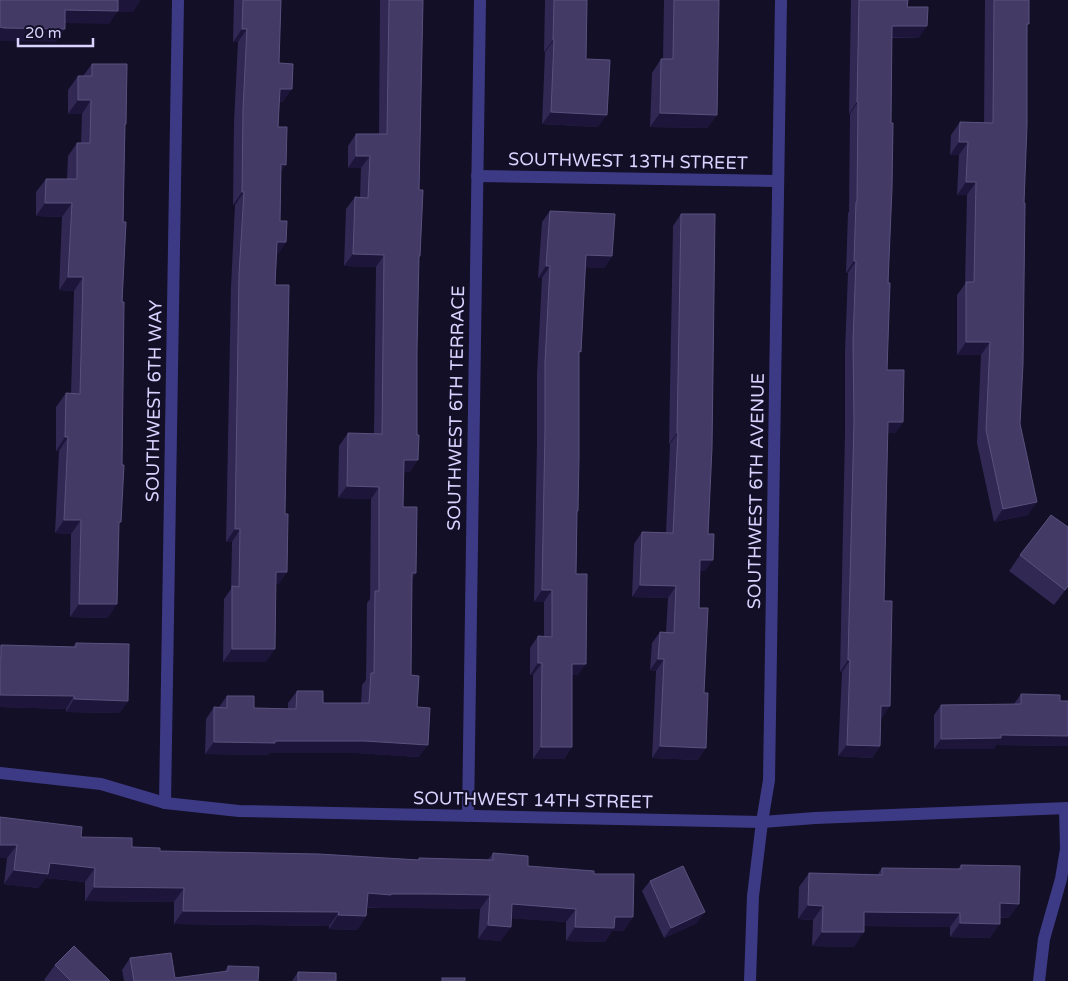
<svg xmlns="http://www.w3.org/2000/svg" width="1068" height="981" viewBox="0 0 1068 981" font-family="'Varela Round',sans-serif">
<rect width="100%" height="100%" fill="#130f26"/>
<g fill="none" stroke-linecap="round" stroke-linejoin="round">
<!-- street -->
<g stroke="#3d3a85" stroke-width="12">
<path d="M477,176L778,181"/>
<path d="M0,773L101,784L165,803L239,811L762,822L815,818L1068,808"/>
<path d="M165,803L178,0"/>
<path d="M468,816L480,0"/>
<path d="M750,981L753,896L762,822L769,780L781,0"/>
<path d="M1039,981L1044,939L1061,879L1066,849L1065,809"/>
</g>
</g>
<!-- wall -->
<g fill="#312854">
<path d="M234,0H281L279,63L283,102H279L278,127L281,173L280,221L286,242L277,255L275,285L287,572L278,584H276L266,662H223L224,599L231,589L232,542H226L231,287L235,205H233L234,122L238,42H233Z"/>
<path d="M380,0H423L419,190V259L410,472H404L403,507L416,573L412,579L411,675L417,707L419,757L356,753H269L267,755L205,754L206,719L214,707H219L227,696L254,708L288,709V703L297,691L323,703H361L362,685L366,680L367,603L370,599L371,499L338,498L339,446L348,433L374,434L376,267L344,266L346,209L355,197L360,198L361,168H348V146L356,134H379Z"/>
<path d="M545,0H587L586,59L598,127L542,124L545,52H544Z"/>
<path d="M664,0H719L717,115L707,128L650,127L652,73L661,59H663Z"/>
<path d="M851,0H908L907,7L919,38H892L887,370L903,422L895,433H887L882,718H881L880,746L872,758L838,756L842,672H840L845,433V352L848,273H846L848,213L849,212L850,114H849Z"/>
<path d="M985,0H1029L1027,27L1024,203L1020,424L1028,515L994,522L977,443L981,355H957V295L965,284L967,195H957L959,155H950L951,135L960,122L984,123Z"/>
<path d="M92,64L125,127L119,526L108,618L70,617L71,534L55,533L59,451H56V407L66,393L71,394L74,291L59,290L62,217L36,216V192L46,179H67L68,156L77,143H81L82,114H68V90L78,76H83Z"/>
<path d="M550,211L612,256L604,268L585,267L579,354L577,513L576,574L578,675H572V747L564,759H533V675H530V648L538,636L544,637V602H534L537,442V374L542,278H538L542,222Z"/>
<path d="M681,214L705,571H700L699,608L698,760L652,758L656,671L650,670L652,643L660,632H666L668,598L632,597L634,544L642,532L666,533L670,444H669L673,226Z"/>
<path d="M1068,527V587L1054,605L1009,571L1020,555Z"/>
<path d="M76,643L128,701L119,713L66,712V709L0,707V646L1,645L73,647Z"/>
<path d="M1021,694L1060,701H1068V746L996,745L994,749H934V715L941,705L1014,704Z"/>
<path d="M0,817L81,837L132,847L160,851L418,860L419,858L488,860L493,853L528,866L594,874L624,931H612L605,942L566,941V922L511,918L501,941L478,939L480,909L424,908H367L366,916L357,930L329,929V926L174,924V902L85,901V882L46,878L38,888L4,884L7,858H0Z"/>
<path d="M961,865L1009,918H1000L990,938L950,937V927L864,926L854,947L812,946L813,920L798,919L799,887L809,873L878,874L882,868L958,869Z"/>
<path d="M650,881L697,923L664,938L642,891Z"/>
<path d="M130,958L175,978L224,972L228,966L258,981H124L122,970Z"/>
<path d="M55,965L110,981H45L44,980Z"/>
<path d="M298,972V981H292Z"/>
</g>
<!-- shaded-wall -->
<g fill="#1d163a">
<path d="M117,0H141L133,12H117L109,24L56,23L65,10Z"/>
<path d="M892,26H927L919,38L884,37Z"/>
<path d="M0,27L65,29L56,42L0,41Z"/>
<path d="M242,29H247L238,42H233Z"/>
<path d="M553,40H554L545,52H544Z"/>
<path d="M280,89H292L283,102H271Z"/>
<path d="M78,100H91L82,114H68Z"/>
<path d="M857,102H858L850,114H849Z"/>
<path d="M551,112L607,115L598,127L542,124Z"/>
<path d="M660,113L717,115L707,128L650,127Z"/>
<path d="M959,142H968L959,155H950Z"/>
<path d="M356,156H370L361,168H348Z"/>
<path d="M281,164L286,165L277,177Z"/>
<path d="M966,182H976L967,195H957Z"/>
<path d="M242,192H244L235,205H233Z"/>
<path d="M45,203H72L62,217L36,216Z"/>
<path d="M277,242H286L277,255H268Z"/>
<path d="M353,254L384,255L376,267L344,266Z"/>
<path d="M586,255L612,256L604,268L578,267Z"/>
<path d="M854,261H856L848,273H846Z"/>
<path d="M546,266H550L542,278H538Z"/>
<path d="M68,277H83L74,291L59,290Z"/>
<path d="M966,342H990L981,355H957Z"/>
<path d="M888,422H903L895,433H880Z"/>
<path d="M677,433H678L670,444H669Z"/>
<path d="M65,437H68L59,451H56Z"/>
<path d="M404,460H418L410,472H395Z"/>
<path d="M347,486L379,487L371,499L338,498Z"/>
<path d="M1037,502L1028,515L994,522L1003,509Z"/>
<path d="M64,520H81L71,534L55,533Z"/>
<path d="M235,529H240L232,542H226Z"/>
<path d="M700,560H713L705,571H692Z"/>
<path d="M276,572H287L278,584H267Z"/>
<path d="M412,573H416L408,585Z"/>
<path d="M640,585L676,586L668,598L632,597Z"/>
<path d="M1068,586V587L1054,605Z"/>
<path d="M542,590H552L544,602H534Z"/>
<path d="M79,604H117L108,618L70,617Z"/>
<path d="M232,649H275L266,662H223Z"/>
<path d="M658,659H664L656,671L650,670Z"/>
<path d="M848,660H850L842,672H840Z"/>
<path d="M538,663H542L533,675H530Z"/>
<path d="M572,664H586L578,675H564Z"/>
<path d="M0,695L74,696L66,709L0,707Z"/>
<path d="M74,699L128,701L119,713L66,712Z"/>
<path d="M881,706H890L882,718L873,717Z"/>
<path d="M1001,735L1068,736V746L996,745L994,749H934L941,739Z"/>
<path d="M275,741H365L428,745L419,757L356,753H269L267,755L205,754L214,742Z"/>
<path d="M847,745L880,746L872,758L838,756Z"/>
<path d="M660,746L706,748L698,760L652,758Z"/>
<path d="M541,747H572L564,759H533Z"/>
<path d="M0,845H17L7,858H0Z"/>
<path d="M50,863L95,868L85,882L46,878L38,888L4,884L14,870Z"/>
<path d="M94,887L184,888L174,902L85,901Z"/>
<path d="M368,893L391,894L490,895L480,909L382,908L358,907Z"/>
<path d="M1000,903L1019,904L1009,918L991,917Z"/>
<path d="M512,904L576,909L566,922L503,918Z"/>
<path d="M808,905L823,906L813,920L798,919Z"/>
<path d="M183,911L339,912L329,926L174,924Z"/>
<path d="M705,912L697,923L664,938L671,928Z"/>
<path d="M864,912L960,913L950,927L854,926Z"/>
<path d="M338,915L366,916L357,930L329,929Z"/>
<path d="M615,917H633L624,931H612L605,942L566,941L575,927Z"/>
<path d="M960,923L1000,924L990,938L950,937Z"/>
<path d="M488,925L511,927L501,941L478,939Z"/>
<path d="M822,932H864L854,947L812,946Z"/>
</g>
<!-- building -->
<g fill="#433a66" stroke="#5a527e">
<path d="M0,0H118V11L65,10V29L4,28L0,27Z"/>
<path d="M243,0H281L279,63L293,64L292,89H280L278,127H287L286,165L281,164L280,221H287L286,242H277L275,285H289L285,514H288L287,572H276L275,649H232V586L239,587L240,529H235L239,274L244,192H242L243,109L247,29H242Z"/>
<path d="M389,0H423L419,190H423L420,256H419L417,349V435H419L418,460H404L403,507H417L416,573H412L411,675L419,676L417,707L430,708L428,745L365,741H275V743L214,742V707L227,708V696H254V708L296,709L297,691H323V703H369L371,673H374L375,591H379V487L347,486L348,433L382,434L384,255L353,254L355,197L368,198L370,156H356V134H387Z"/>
<path d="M554,0H587L586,59L610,60L607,115L551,112L554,40H553Z"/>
<path d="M674,0H719L717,115L660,113L661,59H673Z"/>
<path d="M859,0H908L907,7H928L927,26H892L891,123H893L892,188L888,283H890L887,370H904L903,422H888L884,601H892L890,706H881L880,746L847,745L850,660H848L854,422L853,341L856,261H854L856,202H857L858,102H857Z"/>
<path d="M994,0H1029V24H1027V125L1024,203H1025L1023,364L1020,424L1037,502L1003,509L986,430L990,342H966V282H974L976,182H966L968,142H959L960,122L993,123Z"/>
<path d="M92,64H127L126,124H125L123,222H126L122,302H124L122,465H124L121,522H119L117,604H79L81,520H64L68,437H65L66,393L80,394L83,277H68L72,203H45L46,179H77V143H90L91,100H78V76H92Z"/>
<path d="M550,211L615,214L612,256L586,255L581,352L579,351V458L578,511H577L576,574H587L586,664H572V747H541L542,663H538V636L552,637V590H542L545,430V362L550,266H546Z"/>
<path d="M681,214H715L712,448L708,534H714L713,560H700L699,608H708L704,693H708L706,748L660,746L664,659H658L660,632L674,633L676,586L640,585L642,532L673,533L678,433H677Z"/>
<path d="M1051,515L1068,527V586L1065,590L1020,555Z"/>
<path d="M76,643L129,644L128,701L74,699V696L0,695V658H1V645L76,647Z"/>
<path d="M1021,694L1060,695V701H1068V736L1001,735V738L941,739V705L1021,704Z"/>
<path d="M0,817L82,827L81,837L132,838V847L160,848V851L319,854L419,860V858L493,860V853L528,856V866L594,871V874H634L633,917H615L614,928L575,927L576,909L512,904L511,927L488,925L490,895L434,894H391V895L368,893L366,916L338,915L339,912L183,911L184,888L94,887L95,868L50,863L48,874L14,870L17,845H0Z"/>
<path d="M961,865L1020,866L1019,904L1000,903V924L960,923V913L864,912V932H822L823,906L808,905L809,873L882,875V868L961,869Z"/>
<path d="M683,866L705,912L671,928L650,881Z"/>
<path d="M74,946L110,981H71L55,965Z"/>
<path d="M171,953L175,978L228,971V966L259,967L258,981H134L130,958Z"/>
<path d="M298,972L336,973V981H298Z"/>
<rect x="442" y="978" width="23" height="3"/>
</g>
<g text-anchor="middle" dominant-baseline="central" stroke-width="4.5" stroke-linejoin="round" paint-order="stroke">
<!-- street labels -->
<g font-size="18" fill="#d9d4ff" stroke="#130f26">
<text transform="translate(628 161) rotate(1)">SOUTHWEST 13TH STREET</text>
<text transform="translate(154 401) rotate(-89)">SOUTHWEST 6TH WAY</text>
<text transform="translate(456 408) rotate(-89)">SOUTHWEST 6TH TERRACE</text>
<text transform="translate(756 491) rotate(-89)">SOUTHWEST 6TH AVENUE</text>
<text transform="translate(533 800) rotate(1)">SOUTHWEST 14TH STREET</text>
</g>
</g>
<!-- scale -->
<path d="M18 38v8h75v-8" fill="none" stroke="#d9d4ff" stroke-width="2.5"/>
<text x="25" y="38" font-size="15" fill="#d9d4ff" stroke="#130f26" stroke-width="4" paint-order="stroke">20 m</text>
</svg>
